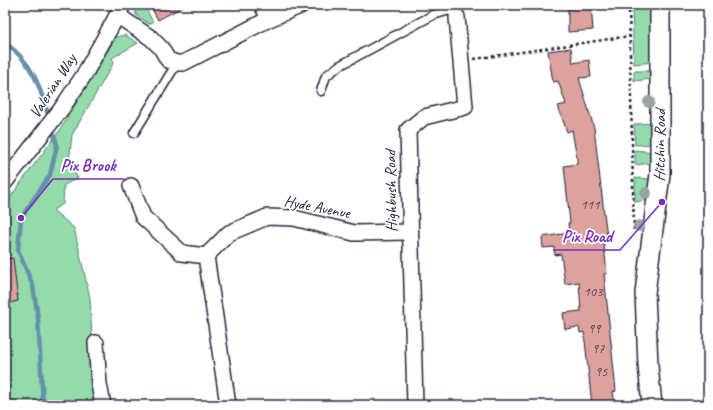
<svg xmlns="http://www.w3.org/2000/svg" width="713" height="410" viewBox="0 0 713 410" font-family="Caveat,sans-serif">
<rect width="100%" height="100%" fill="#fff"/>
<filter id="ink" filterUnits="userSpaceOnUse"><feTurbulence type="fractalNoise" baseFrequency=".025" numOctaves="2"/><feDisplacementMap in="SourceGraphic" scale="8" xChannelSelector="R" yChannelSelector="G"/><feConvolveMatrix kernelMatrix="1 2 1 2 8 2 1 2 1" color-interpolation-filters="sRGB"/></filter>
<g filter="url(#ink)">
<!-- green -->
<g fill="#93dbaa" stroke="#5a7e72">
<path d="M137,5H144L153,22L149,24L136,15L135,7Z"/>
<path d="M654,7V62L634,64L632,8Z"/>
<path d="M125,35L138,43L112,58L114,62L72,135L69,163L78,178L64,185L63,204L53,210L74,228L90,298L95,405H5V204L60,130L116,37Z"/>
<path d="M634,71H652V79L634,81Z"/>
<path d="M654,123V144L635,145L634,124Z"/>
<path d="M635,150L652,152L651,163L635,165Z"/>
<path d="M635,178L651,179L648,200L635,202Z"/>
</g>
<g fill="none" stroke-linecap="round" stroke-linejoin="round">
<!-- stream -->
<g stroke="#6690ab" stroke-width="4.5">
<path d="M5,43C33,62 40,87 49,118"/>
<path d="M43,405L38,318L33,286L18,250L21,218L50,175L57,145L52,128"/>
</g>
</g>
<!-- building -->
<g fill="#dda29d" stroke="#22223b">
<path d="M150,5H186L158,20Z"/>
<path d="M568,5H591L593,30L568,32Z"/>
<path d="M571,48L573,63L589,60L591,77L579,78L594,128L604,213L607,236H603L607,274H604L616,391L613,392L615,405H592L584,332L580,333L579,327L565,329L563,313L581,311L579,282L565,284L561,254L555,255L554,247L543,248L542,237L569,233L568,223H570L564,166L577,164V159L572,130L567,132L558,106L566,104L558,81L553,82L548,51Z"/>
<path d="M13,258L18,301L5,304V259Z"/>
</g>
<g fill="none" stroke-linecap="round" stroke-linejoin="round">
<defs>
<g id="service">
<path d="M321,91L326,76L339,66L433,15L450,10L457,17"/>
<path d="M134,133L177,63"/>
</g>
<g id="minor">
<path d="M262,5L269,19"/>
<path d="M117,15L151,38L161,48L168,60L177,63H183L269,19L302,5"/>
<path d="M5,182L62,108L84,75L123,5"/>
<path d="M131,186L143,217L182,253L206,256L228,405"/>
<path d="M206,256L229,233L267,217L294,218L354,233L410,232"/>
<path d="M96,343L99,384L103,405"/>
<path d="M415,405L408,130L424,117L465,107L457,17"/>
</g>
<g id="tertiary">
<path id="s1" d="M652,405L648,365L645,293L660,174V5"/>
</g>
</defs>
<!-- service casing -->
<use href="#service" stroke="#22223b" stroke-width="11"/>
<!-- minor casing -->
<use href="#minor" stroke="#22223b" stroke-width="18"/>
<!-- tertiary casing -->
<use href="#tertiary" stroke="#22223b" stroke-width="22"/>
<!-- path -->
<g stroke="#22223b" stroke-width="2.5" stroke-dasharray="3 3" stroke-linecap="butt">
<path d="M629,5L634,233"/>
<path d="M474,59L630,36"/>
</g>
<!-- service -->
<use href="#service" stroke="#fff" stroke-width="8"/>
<!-- minor -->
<use href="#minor" stroke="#fff" stroke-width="15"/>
<!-- tertiary -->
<use href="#tertiary" stroke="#fff" stroke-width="19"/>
</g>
<!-- trees -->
<g fill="#98a4a5">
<circle cx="649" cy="102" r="6"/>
<circle cx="646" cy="193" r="6"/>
<circle cx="639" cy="226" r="6"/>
</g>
</g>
<g text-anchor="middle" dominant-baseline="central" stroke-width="3.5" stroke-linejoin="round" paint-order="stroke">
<!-- number labels -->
<g font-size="14" fill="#514254">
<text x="590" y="204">111</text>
<text x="593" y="291">103</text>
<text x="594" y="328">99</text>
<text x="598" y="348">97</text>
<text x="601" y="371">95</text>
</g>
<!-- street labels -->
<g font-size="16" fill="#22223b" stroke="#fff">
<text transform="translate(53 86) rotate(-57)">Valerian Way</text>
<text stroke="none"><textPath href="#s1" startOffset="261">Hitchin Road</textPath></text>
<text transform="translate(391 191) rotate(-91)">Highbush Road</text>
<text transform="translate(317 207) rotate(11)">Hyde Avenue</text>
</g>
</g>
<!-- callouts -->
<path fill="none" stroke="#7b2cbf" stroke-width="1.5" d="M21 218L53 179H124M662 202L620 250H553"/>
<g fill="#7b2cbf" stroke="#fff" stroke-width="1.5">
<circle cx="21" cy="218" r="4"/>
<circle cx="662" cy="202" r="4"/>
</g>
<g font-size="17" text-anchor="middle" font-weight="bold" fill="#7b2cbf" stroke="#fff" stroke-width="3.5" stroke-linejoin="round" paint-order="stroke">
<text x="88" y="171">Pix Brook</text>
<text x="587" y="242">Pix Road</text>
</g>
<!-- margin -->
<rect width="713" height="410" fill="none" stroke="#fff" stroke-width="20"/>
<rect x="10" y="10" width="693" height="390" fill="none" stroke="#22223b" stroke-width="1.5" filter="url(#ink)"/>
</svg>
